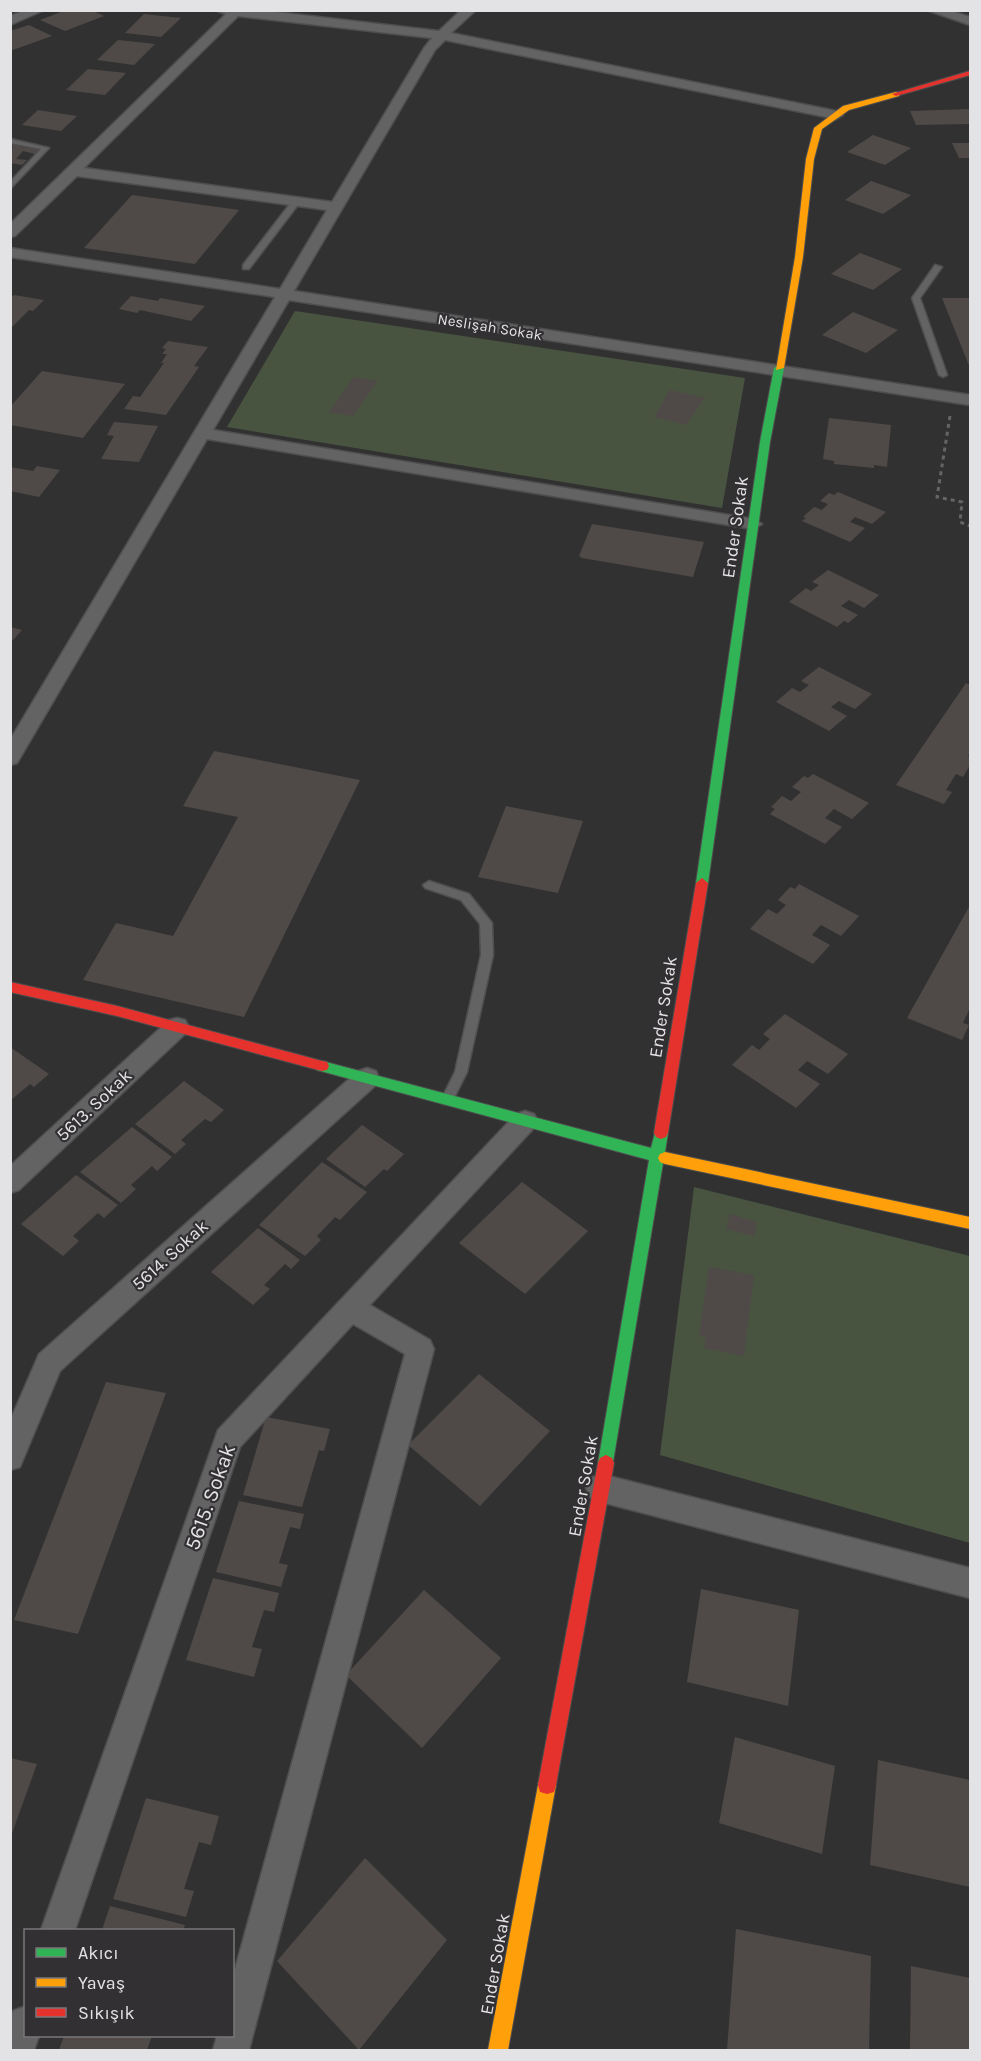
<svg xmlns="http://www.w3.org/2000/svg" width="981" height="2061" viewBox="0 0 981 2061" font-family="Karla,sans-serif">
<rect width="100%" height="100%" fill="#323132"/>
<!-- green -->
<g fill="#495440">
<path d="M295,311L745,378L722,508L227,427Z"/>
<path d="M694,1187L970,1256V1543L660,1455Z"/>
</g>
<!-- building -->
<g fill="#4f4a47">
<path d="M66,10H91L104,16L65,31L40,20Z"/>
<path d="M144,14L181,18L161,37L125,33Z"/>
<path d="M29,25L52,36L10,51V31Z"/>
<path d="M118,40L155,44L134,65L97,60Z"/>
<path d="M88,69L126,73L105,95L66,90Z"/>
<path d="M970,109V124L916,125L910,111Z"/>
<path d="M38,110L77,116L61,131L22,125Z"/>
<path d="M873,135L911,148L885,165L847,152Z"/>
<path d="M13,143L23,145L21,147L40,149L35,154L23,151L16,159L27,160L22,165L10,163Z"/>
<path d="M952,143H970V158H959Z"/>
<path d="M871,181L911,195L883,214L845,200Z"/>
<path d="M132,195L239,210L195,264L84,248Z"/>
<path d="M860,253L902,269L873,290L831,274Z"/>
<path d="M14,295L44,300L33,311L29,310L10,329V298Z"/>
<path d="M131,296L158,301L160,298L205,306L191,321L140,310L137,313L119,309Z"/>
<path d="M942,298H970V368Z"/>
<path d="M853,312L898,330L866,353L822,335Z"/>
<path d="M168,341L208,347L194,366L199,367L166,415L124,409L133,396L140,397L164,363H161L167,354H162L166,349L162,348Z"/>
<path d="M42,371L125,384L83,438L10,425V407Z"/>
<path d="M354,377L378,381L353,416L329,412Z"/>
<path d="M670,390L705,398L686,425L654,417Z"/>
<path d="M829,418L891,425L887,467L874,465V468L834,464V461L823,459Z"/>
<path d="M114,422L158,426L139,462L101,459L114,436L107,435Z"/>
<path d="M37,466L60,470L39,497L10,491V467L33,471Z"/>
<path d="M838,492L886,512L872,524L855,517L850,522L865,528L850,542L802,521L806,518L803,517L814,507L822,510L828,504L820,501L829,493L834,495Z"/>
<path d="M592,524L704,542L693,577L582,558L579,556Z"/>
<path d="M828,570L879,595L864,608L849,600L841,606L858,615L848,623L844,621L837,627L789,602L806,588L811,591L819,585L812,582Z"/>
<path d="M10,627L22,630L13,640L10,639Z"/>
<path d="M819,667L872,694L855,709L839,701L831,707L847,716L829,731L776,702L792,688L800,692L809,685L801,681Z"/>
<path d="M966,683L970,685V752L968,756L970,757V765L963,777L956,774L946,790L952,792L944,804L896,785Z"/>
<path d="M214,751L360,780L244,1017L83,980L116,923L173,936L238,817L183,806Z"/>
<path d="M813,774L869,803L852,819L834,809L825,818L842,827L825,844L770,814L775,809L771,807L782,796L791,801L801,792L792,787L804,776L808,778Z"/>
<path d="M506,806L583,821L558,893L478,877Z"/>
<path d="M799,884L859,916L841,936L821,925L812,935L830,945L813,964L750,929L768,909L777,914L786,905L778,900L790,887L795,889Z"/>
<path d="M970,905V1008L963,1023L969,1025L962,1040L907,1018Z"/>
<path d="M785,1014L848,1054L828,1074L807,1061L798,1070L820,1084L796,1108L732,1065L752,1045L759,1050L770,1039L763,1034Z"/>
<path d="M10,1047L49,1074L34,1087L30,1084L10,1101Z"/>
<path d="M184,1081L224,1110L211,1122L205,1119L181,1140L186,1144L175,1154L135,1124Z"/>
<path d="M362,1125L404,1154L387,1171L384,1169L365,1187L326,1159Z"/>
<path d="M132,1127L172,1157L157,1171L152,1166L131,1185L136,1189L121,1203L80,1172Z"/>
<path d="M322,1162L367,1192L340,1220L335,1217L317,1236L321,1240L305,1256L259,1225Z"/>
<path d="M76,1175L118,1205L104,1218L98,1213L73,1236L79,1241L63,1256L21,1224Z"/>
<path d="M522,1182L588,1231L525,1294L459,1243Z"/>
<path d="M730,1214L757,1222L754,1236L726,1229Z"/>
<path d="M258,1228L300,1260L291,1269L285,1264L264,1285L270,1289L253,1305L211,1272Z"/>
<path d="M709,1267L754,1275L744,1356L704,1348L706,1337L699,1336Z"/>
<path d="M479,1374L550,1431L480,1506L408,1445Z"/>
<path d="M106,1382L166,1393L78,1634L14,1620Z"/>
<path d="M266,1417L330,1429L324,1451L319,1450L302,1507L243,1495Z"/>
<path d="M239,1501L304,1514L300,1529L290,1527L279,1563L288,1565L281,1587L216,1572Z"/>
<path d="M213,1578L279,1593L274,1612L264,1610L252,1647L262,1649L254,1677L186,1660Z"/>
<path d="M701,1589L799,1610L788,1706L687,1682Z"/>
<path d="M424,1590L501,1658L422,1748L346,1675Z"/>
<path d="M735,1737L835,1766L822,1854L719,1823Z"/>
<path d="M10,1758L37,1764L11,1836H10Z"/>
<path d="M878,1760L970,1780V1887L870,1865Z"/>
<path d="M146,1798L219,1816L211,1845L199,1842L184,1889L194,1891L186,1917L113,1899Z"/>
<path d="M365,1858L447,1940L359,2050L277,1961Z"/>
<path d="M110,1906L185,1925L183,1930H102Z"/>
<path d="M736,1929L871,1956L869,2050H727Z"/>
<path d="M911,1966L970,1978V2050H910Z"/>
<path d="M64,2036H152L147,2050H59Z"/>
</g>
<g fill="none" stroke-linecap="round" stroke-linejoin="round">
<defs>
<g id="lane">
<path d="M10,139L49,148L10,189V182L41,149L10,143Z"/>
<path d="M293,200L300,202L249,269H243V265Z"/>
<path d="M935,265L942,267L920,298L947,375L943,377L939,375L912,298Z"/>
<path d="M429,881L469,894L492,923L493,955L467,1072L451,1104H443L441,1100L455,1072L481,955L480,924L461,900L425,888L423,885Z"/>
</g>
<g id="street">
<path d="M26,10H44L10,25V16Z"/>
<path d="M215,10H258L439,31L461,10H476L451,33L836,111L843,115L836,119L445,40L435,50L294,291L970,395V405L289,300L213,430L753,519L762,524L753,529L207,439L20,758L17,763L10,765V740L275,297L10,257V248L280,289L327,210L77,176L15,236L10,237V224L226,14ZM238,16L432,38L424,48L332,202L84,168Z"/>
<path d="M927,10H948L970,17V25Z"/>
<path d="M177,1018L185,1020L189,1027L185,1034L19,1190L10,1193V1166L169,1020Z"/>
<path d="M367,1068L376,1071L379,1078L376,1085L60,1371L20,1467L10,1470V1421L39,1354L358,1071Z"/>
<path d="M525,1111L534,1114L538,1121L534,1128L370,1305L430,1340L434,1349L249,2050H213L217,2036H232V1980L405,1354L353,1324L240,1447L75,1930H41L218,1430L516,1114Z"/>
<path d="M601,1474L970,1568V1598L601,1502L591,1498L586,1488L591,1478Z"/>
<path d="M26,2006V2036H39L34,2050H10V2019L13,2011Z"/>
</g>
<g id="fast">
<path d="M779,365L784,368L770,442L708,883L702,888L696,883L760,442L774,368Z"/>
<path d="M322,1061L651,1148L656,1129L661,1127L666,1129L668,1133L665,1152L670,1154L672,1158L670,1162L663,1163L612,1468L606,1471L600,1468L598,1463L649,1160L317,1070L315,1066L317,1062Z"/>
</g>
<g id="slow">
<path d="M896,92L900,94L899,96L849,110L822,129L814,159L803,257L784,368L776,370L795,257L806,159L814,128L843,106Z"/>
<path d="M665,1152L970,1217V1229L665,1164L660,1162L658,1158L660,1154Z"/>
<path d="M547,1776L554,1778L556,1785L508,2050H488L538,1785L540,1778Z"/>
</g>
<g id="jam">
<path d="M970,71V75L896,96L892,94Z"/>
<path d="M702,878L708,883L668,1133L666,1137L661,1139L656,1137L654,1133L696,883Z"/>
<path d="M10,982L117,1006L322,1061L327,1062L329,1066L327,1070L322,1071L117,1016L10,992Z"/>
<path d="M606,1455L612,1458L614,1463L556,1785L554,1792L547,1794L540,1792L538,1785L598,1463L600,1458Z"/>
</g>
</defs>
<!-- lane casing -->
<use href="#lane" stroke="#4e4e4f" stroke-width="3"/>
<!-- street casing -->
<use href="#street" stroke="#4e4e4f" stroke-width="3"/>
<!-- fast casing -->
<use href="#fast" stroke="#4e4e4f" stroke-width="2"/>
<!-- slow casing -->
<use href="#slow" stroke="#4e4e4f" stroke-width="2"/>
<!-- jam casing -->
<use href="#jam" stroke="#4e4e4f" stroke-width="2"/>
<!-- path -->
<path stroke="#656565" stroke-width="3" stroke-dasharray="4 4" stroke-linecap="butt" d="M950,416L937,497L962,502L960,522L970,526"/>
<!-- lane -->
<use href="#lane" fill="#636364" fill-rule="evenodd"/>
<!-- street -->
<use href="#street" fill="#636364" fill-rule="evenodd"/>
<!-- fast -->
<use href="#fast" fill="#30b455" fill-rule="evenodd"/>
<!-- slow -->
<use href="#slow" fill="#ff9f0a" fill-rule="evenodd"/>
<!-- jam -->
<use href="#jam" fill="#e5322d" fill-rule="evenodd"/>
</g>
<g text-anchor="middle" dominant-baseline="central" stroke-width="4.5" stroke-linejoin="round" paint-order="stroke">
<!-- far-street labels -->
<g font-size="15" fill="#e3e2e4" stroke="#323033">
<text transform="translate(490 327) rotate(9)">Neslişah Sokak</text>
</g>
<!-- street labels -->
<g font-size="18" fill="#e3e2e4" stroke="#323033">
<text transform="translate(735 527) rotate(-82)">Ender Sokak</text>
<text transform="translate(663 1007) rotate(-81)">Ender Sokak</text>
<text transform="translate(94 1105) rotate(-43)">5613. Sokak</text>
<text transform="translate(170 1255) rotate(-42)">5614. Sokak</text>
<text transform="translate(583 1486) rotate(-80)">Ender Sokak</text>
<text transform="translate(495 1964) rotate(-80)">Ender Sokak</text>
</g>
<!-- near-street labels -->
<g font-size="21" fill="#e3e2e4" stroke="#323033">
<text transform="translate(210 1497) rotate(-70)">5615. Sokak</text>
</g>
</g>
<!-- border -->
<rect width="981" height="2061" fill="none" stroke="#e3e2e4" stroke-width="24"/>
<!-- legend -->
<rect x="24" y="1929" width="210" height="108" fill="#323033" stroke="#79777a" stroke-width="1.5"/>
<rect x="36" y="1948" width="30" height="9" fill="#30b455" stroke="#79777a" stroke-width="1.5"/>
<text x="78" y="1959" font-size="18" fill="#e3e2e4">Akıcı</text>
<rect x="36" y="1978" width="30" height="9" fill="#ff9f0a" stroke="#79777a" stroke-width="1.5"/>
<text x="78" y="1989" font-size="18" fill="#e3e2e4">Yavaş</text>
<rect x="36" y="2008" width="30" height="9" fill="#e5322d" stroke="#79777a" stroke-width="1.5"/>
<text x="78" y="2019" font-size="18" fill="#e3e2e4">Sıkışık</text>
</svg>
